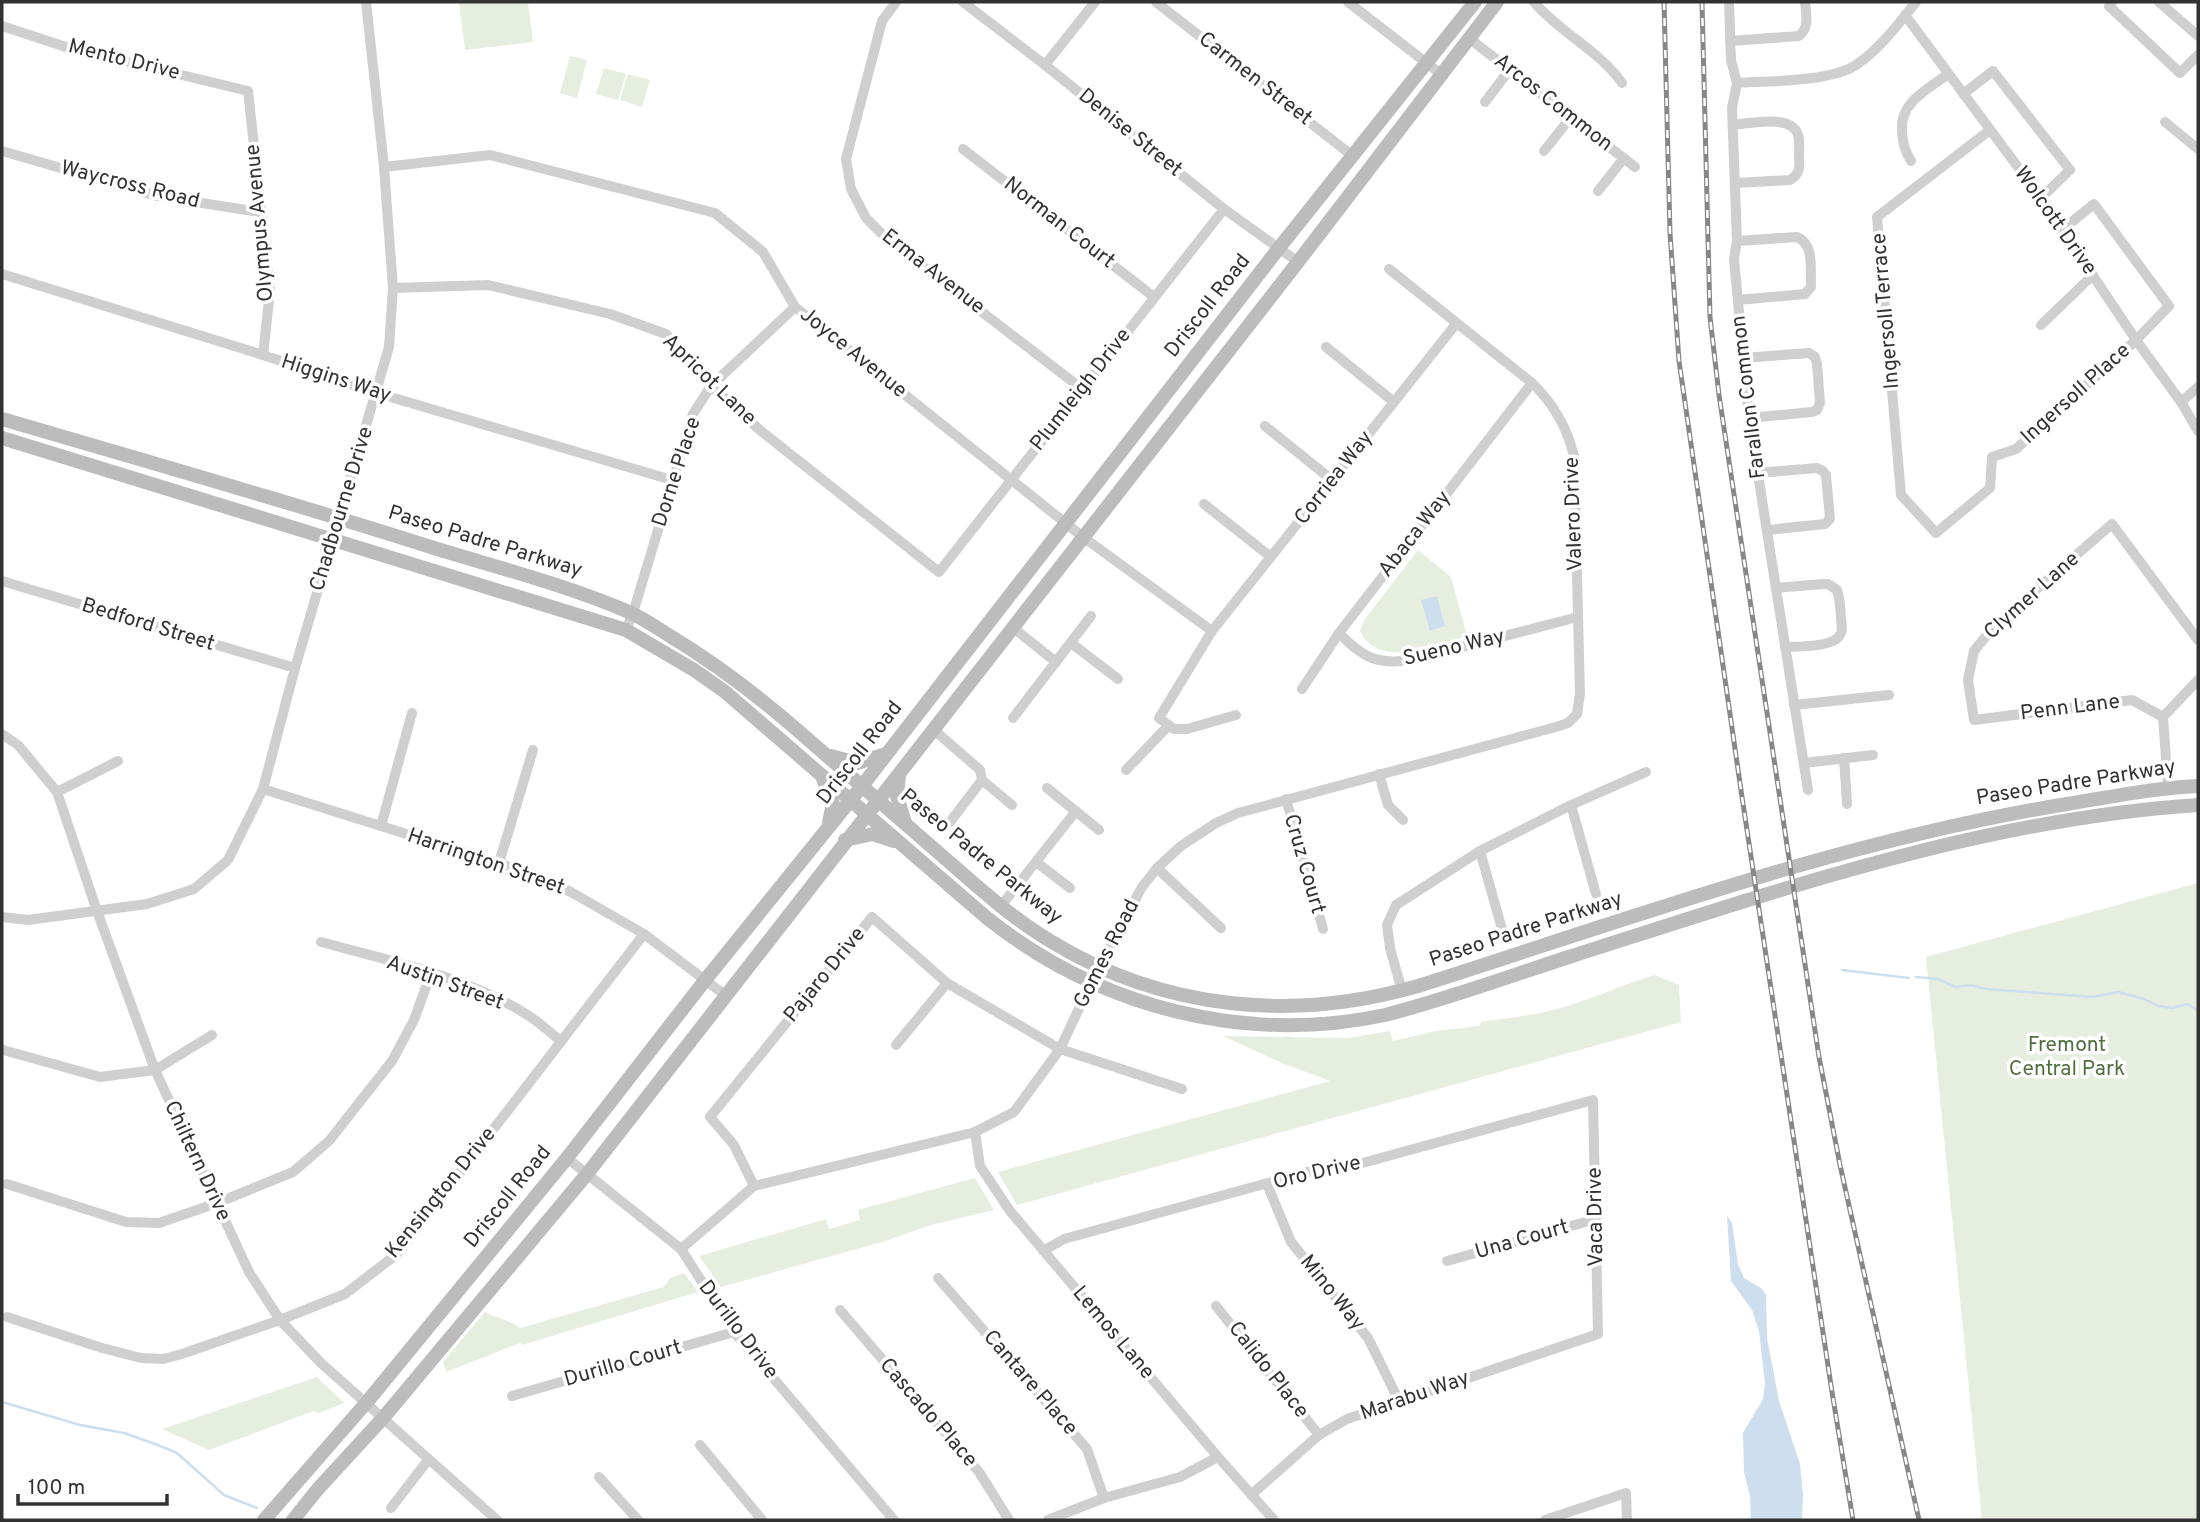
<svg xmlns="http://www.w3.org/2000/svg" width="2200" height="1522" viewBox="0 0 2200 1522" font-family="Overpass,sans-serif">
<rect width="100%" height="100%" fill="#fff"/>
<!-- green -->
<g fill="#e6eee0">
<path d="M459,2H528L533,42L465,50Z"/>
<path d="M570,56L587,60L577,98L560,93Z"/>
<path d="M604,68L626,74L618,100L596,94Z"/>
<path d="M628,74L650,80L642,107L620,100Z"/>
<path d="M1418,550L1451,577L1467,636C1437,645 1378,670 1360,631L1365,619Z"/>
<path d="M2198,883V1520H1982L1926,957Z"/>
<path d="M1655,975L1679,985L1681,1022L1017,1205L998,1172L1330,1081L1282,1063L1223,1036L1348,1038L1390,1031L1393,1041L1436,1031L1480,1026L1481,1022C1506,1018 1532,1016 1557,1009C1590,1000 1621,985 1655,975Z"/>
<path d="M975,1178L994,1210L931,1225L885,1241L721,1287L699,1256L826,1219L829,1229L860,1220L858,1210Z"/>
<path d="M684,1273L698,1292L522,1345L520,1343L446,1372L443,1362L485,1312C498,1319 510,1320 520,1328L664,1287L670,1278Z"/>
<path d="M317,1377L344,1403L319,1413L313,1411L209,1450L162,1429Z"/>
</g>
<!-- water -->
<g fill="#cddeee">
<path d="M1437,596L1445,626L1430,631L1421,600Z"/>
<path d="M1727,1216L1732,1223L1738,1264L1744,1278L1761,1288L1766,1295L1767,1338L1779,1401L1800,1464L1803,1494L1802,1520H1751L1750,1496L1744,1472L1743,1433L1763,1399L1765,1384L1759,1331L1752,1310L1731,1281Z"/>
</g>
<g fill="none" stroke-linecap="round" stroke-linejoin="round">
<!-- stream -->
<g stroke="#cddeee" stroke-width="2.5">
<path d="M1842,970L1909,978"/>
<path d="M1916,977L1938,979L1955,987L1971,985L1986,989L2093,997L2118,992L2144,999L2158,1006L2172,1008L2188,1004L2198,1011"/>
<path d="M2,1402L80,1425L124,1433L158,1445L177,1453L224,1495L257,1508"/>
</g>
<!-- street -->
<g stroke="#cfcfcf" stroke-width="10">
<path d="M896,2L882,21L846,159L851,189L866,218L886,238L1082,389"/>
<path d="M963,2L1045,65L1224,209L1298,262"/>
<path d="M1156,2L1354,157"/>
<path d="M1348,2L1442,75"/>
<path d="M1534,2C1560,33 1599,50 1622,83"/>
<path d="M1729,2L1731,60L1737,83L1732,108L1737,241L1734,259L1749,418L1808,790"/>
<path d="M2112,2L2109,6L2180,73L2198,55"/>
<path d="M2159,2L2198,36"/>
<path d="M1905,15L2041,198L2136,340L2181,402L2198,431"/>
<path d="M2,26L66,47L248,91L270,291L263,355"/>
<path d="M1470,39L1635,167"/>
<path d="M1730,41L1799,36C1810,27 1806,15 1805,2"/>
<path d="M1045,65L1095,2"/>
<path d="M1737,83C1768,81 1830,82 1856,65C1880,49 1898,24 1916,2"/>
<path d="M1963,94L1993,71L2070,170L2041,198"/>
<path d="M1485,102L1510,69"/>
<path d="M2165,122L2198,149"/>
<path d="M1733,125C1750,123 1792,114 1798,135C1800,141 1799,150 1799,157C1800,167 1800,174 1790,180L1735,183"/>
<path d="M1990,130L1877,217L1901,495L1936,533L1990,488L1992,457L2016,449L2136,340L2169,306L2094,204L2063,229"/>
<path d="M963,149L1154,297"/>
<path d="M2,151L157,196L259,212"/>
<path d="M1544,151L1571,117"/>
<path d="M1911,161C1904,150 1903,143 1902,130C1900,102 1927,90 1948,74"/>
<path d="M384,167L490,155L715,213L763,252L795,307L1083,537L1212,631"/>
<path d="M1598,191L1624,158"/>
<path d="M1737,241L1797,237C1815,244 1810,271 1811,287L1805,294L1738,300"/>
<path d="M2,274L263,355L377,393L672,480"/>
<path d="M393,288L488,285L610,314L666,334L711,386L761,431L939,572L1224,209"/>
<path d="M2041,325L2093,275"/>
<path d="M1326,347L1394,402"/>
<path d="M1743,358L1809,353L1815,357L1817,364L1820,403L1817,410L1812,412L1749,418"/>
<path d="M2181,402L2198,387"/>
<path d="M1265,426L1332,480"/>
<path d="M1758,473L1817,468L1823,471L1826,475L1830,519L1825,524L1767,530"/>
<path d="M1204,504L1271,557"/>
<path d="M2,581L295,668"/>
<path d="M1776,588L1823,584H1828L1837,590C1840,598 1840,607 1841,617C1841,622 1843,628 1841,633C1836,648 1799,646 1785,647"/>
<path d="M1012,627L1056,662"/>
<path d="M626,630L633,613L693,414L711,386L795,307"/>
<path d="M1339,633C1363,658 1377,665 1412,660L1578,617"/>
<path d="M1071,643L1118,679"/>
<path d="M1302,689L1339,633L1532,383"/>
<path d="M1794,705L1889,695"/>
<path d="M1236,715L1187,729H1174L1159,718L1212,631L1456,324"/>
<path d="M2163,717L2132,700L1974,720L1968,680L1974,651L1995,625L2112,524L2198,640"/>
<path d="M1013,718L1091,616"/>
<path d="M934,730L980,770L982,780L1012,805"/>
<path d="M2,734L18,745L57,792L97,911L155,1070L249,1272L280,1320L321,1363L497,1520"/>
<path d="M1844,758L1847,804"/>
<path d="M1804,763L1873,755"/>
<path d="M1126,770L1169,725"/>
<path d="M1379,774L1388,805L1403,820"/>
<path d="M2168,787L2163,717L2198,680"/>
<path d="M1047,788L1099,830"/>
<path d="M263,789L499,863L571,892L644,934L725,995"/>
<path d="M57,792L118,761"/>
<path d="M1286,799L1323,929"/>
<path d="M1571,805L1596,894"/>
<path d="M950,822L982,780"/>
<path d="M381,826L412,713"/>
<path d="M1480,851L1502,929"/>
<path d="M1036,862L1070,888"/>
<path d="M499,863L533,750"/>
<path d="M1157,868L1221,928"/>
<path d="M1001,906L1076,811"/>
<path d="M2,917L28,920L147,904L194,889L228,860L263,789L295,668L389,347L393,288L384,167L366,2"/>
<path d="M321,942C390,961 465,976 526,1014C538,1021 549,1032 561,1041"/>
<path d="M1402,991L1390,948L1387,925L1396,905L1480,851L1571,805L1646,772"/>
<path d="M896,1045L947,983"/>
<path d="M3,1050L100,1077L155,1070L212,1035"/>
<path d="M975,1132L980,1166L1010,1211L1218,1457L1274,1520"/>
<path d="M567,1158L681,1249L734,1332L894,1520"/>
<path d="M7,1184L126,1222L159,1223L217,1203L293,1172L329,1141L392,1061L414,1020L431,973"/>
<path d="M1267,1184L1291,1242L1368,1338L1399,1401"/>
<path d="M754,1186L734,1145L710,1117L872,917L947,983L1060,1049L1182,1089"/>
<path d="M681,1249L754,1186L975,1132L1014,1112L1060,1049L1091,983L1142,887L1157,868L1181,846L1216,823L1238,813L1556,727L1568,723L1577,714L1580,694L1574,456C1567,427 1553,403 1532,383L1389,269"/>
<path d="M1043,1251L1064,1239L1319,1169L1355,1165L1593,1100L1598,1334L1347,1419L1319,1435L1251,1495"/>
<path d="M1447,1261L1596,1219"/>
<path d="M938,1278L1087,1449L1104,1498"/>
<path d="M1216,1306L1319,1435"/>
<path d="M840,1310L979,1472L1009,1520"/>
<path d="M7,1317L102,1348L141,1358L163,1359L182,1354L280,1320L345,1294L397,1254L644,934"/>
<path d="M512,1396L734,1332"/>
<path d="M700,1445L762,1520"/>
<path d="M599,1477L638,1520"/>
<path d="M391,1508L428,1460"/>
<path d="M1048,1520L1104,1498L1180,1477L1218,1457"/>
<path d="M1545,1520L1626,1493L1627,1520"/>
</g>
<!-- secondary -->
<g stroke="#bcbcbc" stroke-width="14">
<path d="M2,419C146,461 290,502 434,548C499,568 566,585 629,612C643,618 657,628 670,636C718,665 761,698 803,735C849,775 894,814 940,854C976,885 1011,918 1052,942C1164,1010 1293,1022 1418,986C1632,918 1844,840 2067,804C2110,797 2154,788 2198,786"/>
<path d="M2,438L626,630L694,670L724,691L987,918C1099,1007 1244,1045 1385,1015C1448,999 1510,976 1572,956C1776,891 1983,819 2198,805"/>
<path d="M831,756L857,763L886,754"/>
<path d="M899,775L897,796L905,823"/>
<path d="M823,779L833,804L829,822"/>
<path d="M845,840L873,834L894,841"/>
<path d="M264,1520L367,1402L567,1158L706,979L862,786L1279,248L1475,2"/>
<path d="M293,1520L317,1490L384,1417L587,1174L1298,262L1497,2"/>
</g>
<defs>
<g id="rail">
<path d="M1664,2L1670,233L1679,361L1742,797L1832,1392L1853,1520"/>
<path d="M1702,2L1710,317L1719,395L1819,1057L1840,1165L1919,1520"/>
</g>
</defs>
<!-- rail casing -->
<use href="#rail" stroke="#878787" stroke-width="5"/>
<!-- rail -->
<use href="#rail" stroke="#fff" stroke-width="2.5" stroke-dasharray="8" stroke-linecap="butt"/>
</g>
<g text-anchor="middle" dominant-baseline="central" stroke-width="7" stroke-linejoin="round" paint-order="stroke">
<!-- street labels -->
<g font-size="21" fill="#323232" stroke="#fff">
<text transform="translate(124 60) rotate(14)">Mento Drive</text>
<text transform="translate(1255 79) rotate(38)">Carmen Street</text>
<text transform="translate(1553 103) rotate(38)">Arcos Common</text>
<text transform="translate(1130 133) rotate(39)">Denise Street</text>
<text transform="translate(130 185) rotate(14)">Waycross Road</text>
<text transform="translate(2055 221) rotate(55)">Wolcott Drive</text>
<text transform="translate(260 223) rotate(-95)">Olympus Avenue</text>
<text transform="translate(1059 223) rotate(38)">Norman Court</text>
<text transform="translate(933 272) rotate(38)">Erma Avenue</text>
<text transform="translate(1208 306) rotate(-52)">Driscoll Road</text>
<text transform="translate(1886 311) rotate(-95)">Ingersoll Terrace</text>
<text transform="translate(853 353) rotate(39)">Joyce Avenue</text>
<text transform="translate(336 379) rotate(18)">Higgins Way</text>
<text transform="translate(709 380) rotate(44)">Apricot Lane</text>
<text transform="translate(1081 390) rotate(-52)">Plumleigh Drive</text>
<text transform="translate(2076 394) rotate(-42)">Ingersoll Place</text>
<text transform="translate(1749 397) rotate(-97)">Farallon Common</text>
<text transform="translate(677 472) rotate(-72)">Dorne Place</text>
<text transform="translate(1334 478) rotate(-52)">Corriea Way</text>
<text transform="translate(342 509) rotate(-73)">Chadbourne Drive</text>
<text transform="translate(1574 514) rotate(-92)">Valero Drive</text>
<text transform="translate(1415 534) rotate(-52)">Abaca Way</text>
<text transform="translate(485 542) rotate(17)">Paseo Padre Parkway</text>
<text transform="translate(2032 596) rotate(-42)">Clymer Lane</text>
<text transform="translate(148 625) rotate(17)">Bedford Street</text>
<text transform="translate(1454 648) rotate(-13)">Sueno Way</text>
<text transform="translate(2070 708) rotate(-7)">Penn Lane</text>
<text transform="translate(860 753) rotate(-52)">Driscoll Road</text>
<text transform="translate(2076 783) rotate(-9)">Paseo Padre Parkway</text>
<text transform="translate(981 857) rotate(39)">Paseo Padre Parkway</text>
<text transform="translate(486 862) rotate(19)">Harrington Street</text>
<text transform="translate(1304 864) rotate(74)">Cruz Court</text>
<text transform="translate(1526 930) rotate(-18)">Paseo Padre Parkway</text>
<text transform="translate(1107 954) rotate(-63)">Gomes Road</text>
<text transform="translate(825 975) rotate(-51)">Pajaro Drive</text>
<text transform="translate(445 983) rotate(20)">Austin Street</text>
<text transform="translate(197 1161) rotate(65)">Chiltern Drive</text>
<text transform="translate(1317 1173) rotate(-13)">Oro Drive</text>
<text transform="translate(441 1193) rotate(-51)">Kensington Drive</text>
<text transform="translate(508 1197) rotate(-51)">Driscoll Road</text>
<text transform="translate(1596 1217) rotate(-91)">Vaca Drive</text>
<text transform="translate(1522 1240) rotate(-16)">Una Court</text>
<text transform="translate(1332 1293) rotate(51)">Mino Way</text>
<text transform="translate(738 1330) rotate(53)">Durillo Drive</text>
<text transform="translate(1113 1333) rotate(50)">Lemos Lane</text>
<text transform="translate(623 1364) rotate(-16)">Durillo Court</text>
<text transform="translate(1268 1370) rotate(52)">Calido Place</text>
<text transform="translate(1030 1383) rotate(49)">Cantare Place</text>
<text transform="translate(1415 1396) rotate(-19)">Marabu Way</text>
<text transform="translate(928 1413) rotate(49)">Cascado Place</text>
</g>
<!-- park labels -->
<g font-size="21" fill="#506f3e" stroke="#fff">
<text x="2067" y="1045">Fremont<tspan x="2067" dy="24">Central Park</tspan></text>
</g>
</g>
<!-- border -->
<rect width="2200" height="1522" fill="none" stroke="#323232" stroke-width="7"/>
<!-- scale -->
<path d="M18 1494v10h149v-10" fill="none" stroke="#323232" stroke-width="3.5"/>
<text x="28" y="1494" font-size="21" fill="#323232" stroke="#ffffff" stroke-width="5" paint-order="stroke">100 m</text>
</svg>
